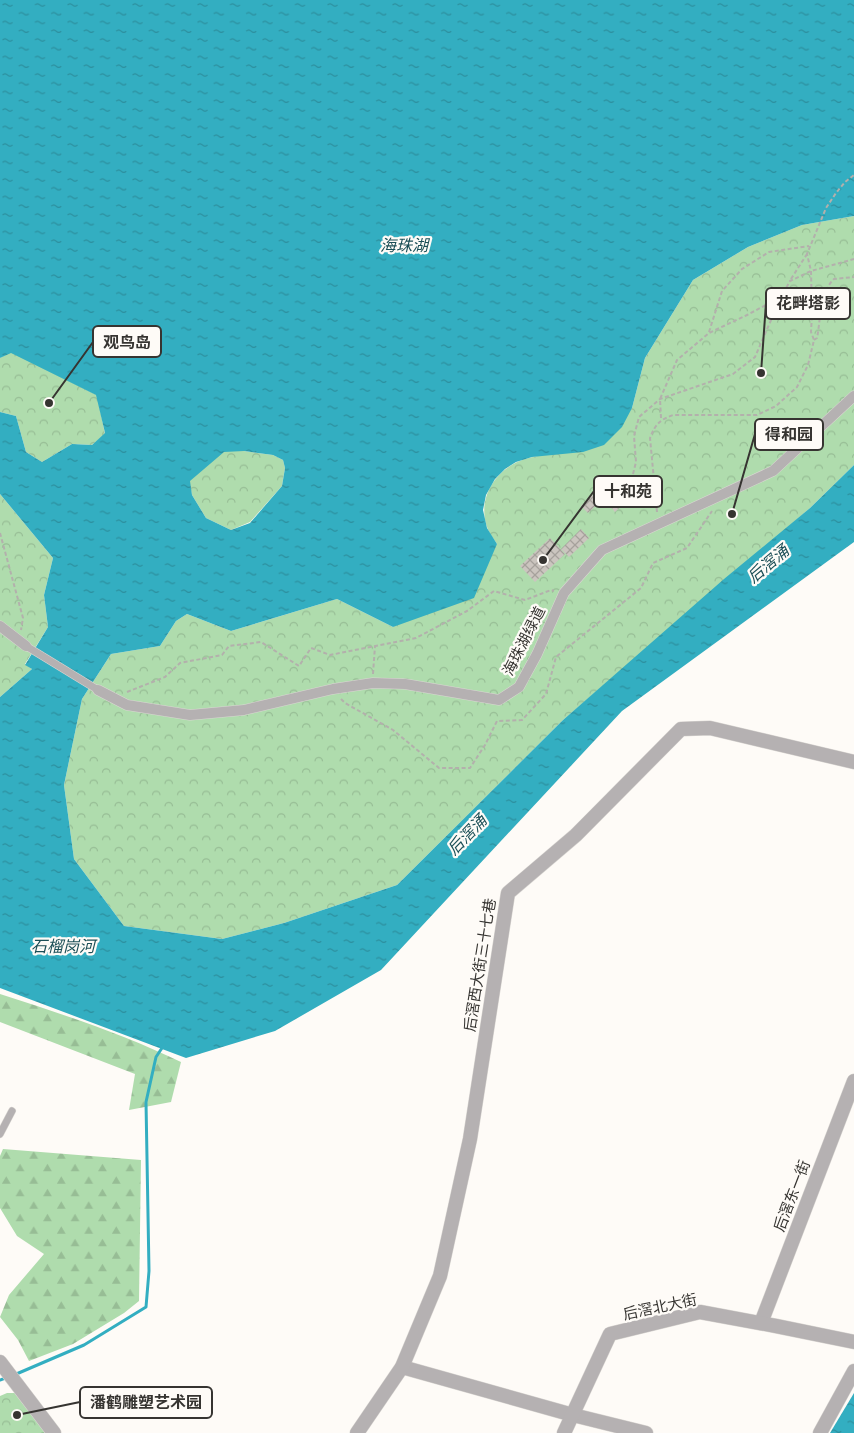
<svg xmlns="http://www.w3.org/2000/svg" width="854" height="1433" viewBox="0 0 854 1433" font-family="'DejaVu Sans','Noto Sans SC',sans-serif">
<defs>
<pattern id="forest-firs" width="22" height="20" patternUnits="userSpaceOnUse" patternTransform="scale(1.25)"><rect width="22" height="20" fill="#afdcad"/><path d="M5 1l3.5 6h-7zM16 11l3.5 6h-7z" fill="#97bd95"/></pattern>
<pattern id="park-crowns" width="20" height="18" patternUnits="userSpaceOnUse" patternTransform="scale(1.25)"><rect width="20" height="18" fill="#afdcad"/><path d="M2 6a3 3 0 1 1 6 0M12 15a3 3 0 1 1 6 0" fill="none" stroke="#97bd95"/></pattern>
<pattern id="water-ripples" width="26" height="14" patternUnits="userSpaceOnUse" patternTransform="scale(1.25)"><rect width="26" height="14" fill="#33aec1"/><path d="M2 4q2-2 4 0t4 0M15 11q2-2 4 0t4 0" fill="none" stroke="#2c8e9d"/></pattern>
<pattern id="building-cross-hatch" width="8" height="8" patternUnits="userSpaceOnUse" patternTransform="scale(1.25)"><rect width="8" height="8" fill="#cbc5bf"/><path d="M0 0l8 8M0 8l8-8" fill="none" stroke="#a6a19c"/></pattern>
</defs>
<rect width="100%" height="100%" fill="#fefbf7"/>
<!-- forest -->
<g fill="url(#forest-firs)">
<path d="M0,994C62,1014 123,1034 181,1062L171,1102L129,1110L135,1074L0,1022Z"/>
<path d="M3,1149L141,1160L139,1301L124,1313L73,1344L29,1361L18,1340L0,1317L9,1295L44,1254L17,1236L0,1208V1156Z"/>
</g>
<!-- park -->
<g fill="url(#park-crowns)">
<path d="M854,216V465L810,508L563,720L397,885L284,923L222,939L124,926L74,859L64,785L82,699L111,654L160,646L176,621L187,614L231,631L337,599L393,627L497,544C494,539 489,533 487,527C478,501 492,474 517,462C526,458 537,456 547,454L632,408L645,358L693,280L748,247L802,225Z"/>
<path d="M11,352L97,395L105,434L92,445L72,444L42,462L26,452L16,416L0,412V358Z"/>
<path d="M224,451H244L273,455L283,460L285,468L282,486L250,522L231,530L206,518L192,495L189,481Z"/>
<path d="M0,494L53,558L44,595L48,627L25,664L32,669L0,697Z"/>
<path d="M7,1393H15L47,1433H0V1396Z"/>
</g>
<!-- water -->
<g fill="url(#water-ripples)" fill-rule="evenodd">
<path d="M0,0H854V216L802,225L748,247L693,280L645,358L632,408L622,427L604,445L583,452L532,457L516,462L505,469L495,479L486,495L483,510L487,528L497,544L474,598L393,627L337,599L231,631L187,614L176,621L160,646L111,654L82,699L64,785L74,859L124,926L222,939L284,923L397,885L563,720L724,579L810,508L854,465V542L622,711L381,970L275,1031L186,1058L0,988V697L32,669L25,665L48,627L44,595L53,558L0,494V412L16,416L26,452L42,462L72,444L92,445L105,433L96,395L11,353L0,358ZM244,451L273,455L283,460L285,468L282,486L250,523L231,530L206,518L192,495L190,481L224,452Z"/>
<path d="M854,1393V1433H830Z"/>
</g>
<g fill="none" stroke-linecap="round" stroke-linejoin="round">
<!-- stream -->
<g stroke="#33aec1" stroke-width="3">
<path d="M14,1375L84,1345L146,1307L149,1271L146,1102L156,1057L164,1045"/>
<path d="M0,1380L8,1377"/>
</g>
</g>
<!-- building -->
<g fill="url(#building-cross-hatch)">
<path d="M636,479L642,486L615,512L609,505Z"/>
<path d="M602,486L609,493L588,513L581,506Z"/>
<path d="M581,529L589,538L569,557L561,549Z"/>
<path d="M550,538L565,554L535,582L520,566Z"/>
</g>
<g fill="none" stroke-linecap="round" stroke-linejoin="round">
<defs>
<g id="service">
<path d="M26,646L98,690"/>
<path d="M0,1134L12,1111"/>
</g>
<g id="pedestrian">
<path d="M0,626L26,646"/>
<path d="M98,690L127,705L190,715L244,710L333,689L373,683L405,684L499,700L519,687L537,654L564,593L602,550L773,471L854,396"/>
</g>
<g id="minor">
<path d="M761,1323L854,1081"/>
<path d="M0,1362L54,1433"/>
<path d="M402,1367L573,1415L646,1433"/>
<path d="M357,1433L402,1367L440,1276L470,1139L508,893L576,835L681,729L710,728L854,762"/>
<path d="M564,1433L610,1334L700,1312L776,1326L854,1342"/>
<path d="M820,1433L854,1371"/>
</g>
</defs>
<!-- service casing -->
<use href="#service" stroke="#dad7d3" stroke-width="8"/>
<!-- pedestrian casing -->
<use href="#pedestrian" stroke="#dad7d3" stroke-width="11"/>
<!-- minor casing -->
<use href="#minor" stroke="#dad7d3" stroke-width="15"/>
<!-- path -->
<g stroke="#b3b0ac" stroke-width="2" stroke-dasharray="4 2.5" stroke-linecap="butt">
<path d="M791,279L807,254"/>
<path d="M709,332L722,291L742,269L769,252L809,246"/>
<path d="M814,340L817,338C821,318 819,294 834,279L854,277"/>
<path d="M661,418L660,399L677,360L709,333L747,315L781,297L790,281L811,271L854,259"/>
<path d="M633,474L636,462L634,436L639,417L660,399L733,374L755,357L781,297"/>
<path d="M657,512L650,438C655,425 659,420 673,415H757L776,406L797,387L808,365L814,340L811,332L812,314L811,271L807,254L826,208L836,193L845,182L854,175"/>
<path d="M0,533L23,618L21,630"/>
<path d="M373,674L375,646"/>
<path d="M127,692L165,677L180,663L222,655L229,646L261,642L299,666L311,648L330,655L416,638L467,611L494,591L525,600L551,590L554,591"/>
<path d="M341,699L345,703L393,730L439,768H470L485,745L497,721L522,720L546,694L556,657L641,588L653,563L687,548L712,511"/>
</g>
<!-- service -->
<use href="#service" stroke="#b5b1b2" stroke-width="7"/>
<!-- pedestrian -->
<use href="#pedestrian" stroke="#b5b1b2" stroke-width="10"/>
<!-- minor -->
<use href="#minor" stroke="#b5b1b2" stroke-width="14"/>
</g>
<g text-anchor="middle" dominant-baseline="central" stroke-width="4.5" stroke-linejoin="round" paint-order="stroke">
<!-- street labels -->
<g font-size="15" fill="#363431" stroke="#fefbf7">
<text transform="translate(524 641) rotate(-63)">海珠湖绿道</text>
<text transform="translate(480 965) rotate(-81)">后滘西大街三十七巷</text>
<text transform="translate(792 1196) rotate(-69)">后滘东一街</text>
<text transform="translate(660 1307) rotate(-12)">后滘北大街</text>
</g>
<!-- water labels -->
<g font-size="16" font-style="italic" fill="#1b4e56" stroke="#fefbf7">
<text x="404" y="245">海珠湖</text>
<text transform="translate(768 564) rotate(-40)">后滘涌</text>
<text transform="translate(467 835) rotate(-46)">后滘涌</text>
<text x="63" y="946">石榴岗河</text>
</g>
</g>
<!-- callouts -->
<path fill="none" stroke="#363431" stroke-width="2" d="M761 373L766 303M49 403L93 342M732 514L755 434M543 560L594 491M17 1415L80 1402"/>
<g fill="#363431" stroke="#fefbf7" stroke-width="2">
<circle cx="761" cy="373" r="5"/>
<circle cx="49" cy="403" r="5"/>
<circle cx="732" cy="514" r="5"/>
<circle cx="543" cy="560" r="5"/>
<circle cx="17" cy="1415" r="5"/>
</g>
<g fill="#fefbf7" stroke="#363431" stroke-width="2">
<rect x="766" y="288" width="84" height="31" rx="5"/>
<rect x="93" y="326" width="68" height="31" rx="5"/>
<rect x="755" y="419" width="68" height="31" rx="5"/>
<rect x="594" y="476" width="68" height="31" rx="5"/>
<rect x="80" y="1387" width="132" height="31" rx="5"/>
</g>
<g font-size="16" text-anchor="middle" font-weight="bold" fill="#363431">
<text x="808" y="309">花畔塔影</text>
<text x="127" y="348">观鸟岛</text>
<text x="789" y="440">得和园</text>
<text x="628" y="497">十和苑</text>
<text x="146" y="1408">潘鹤雕塑艺术园</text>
</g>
</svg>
